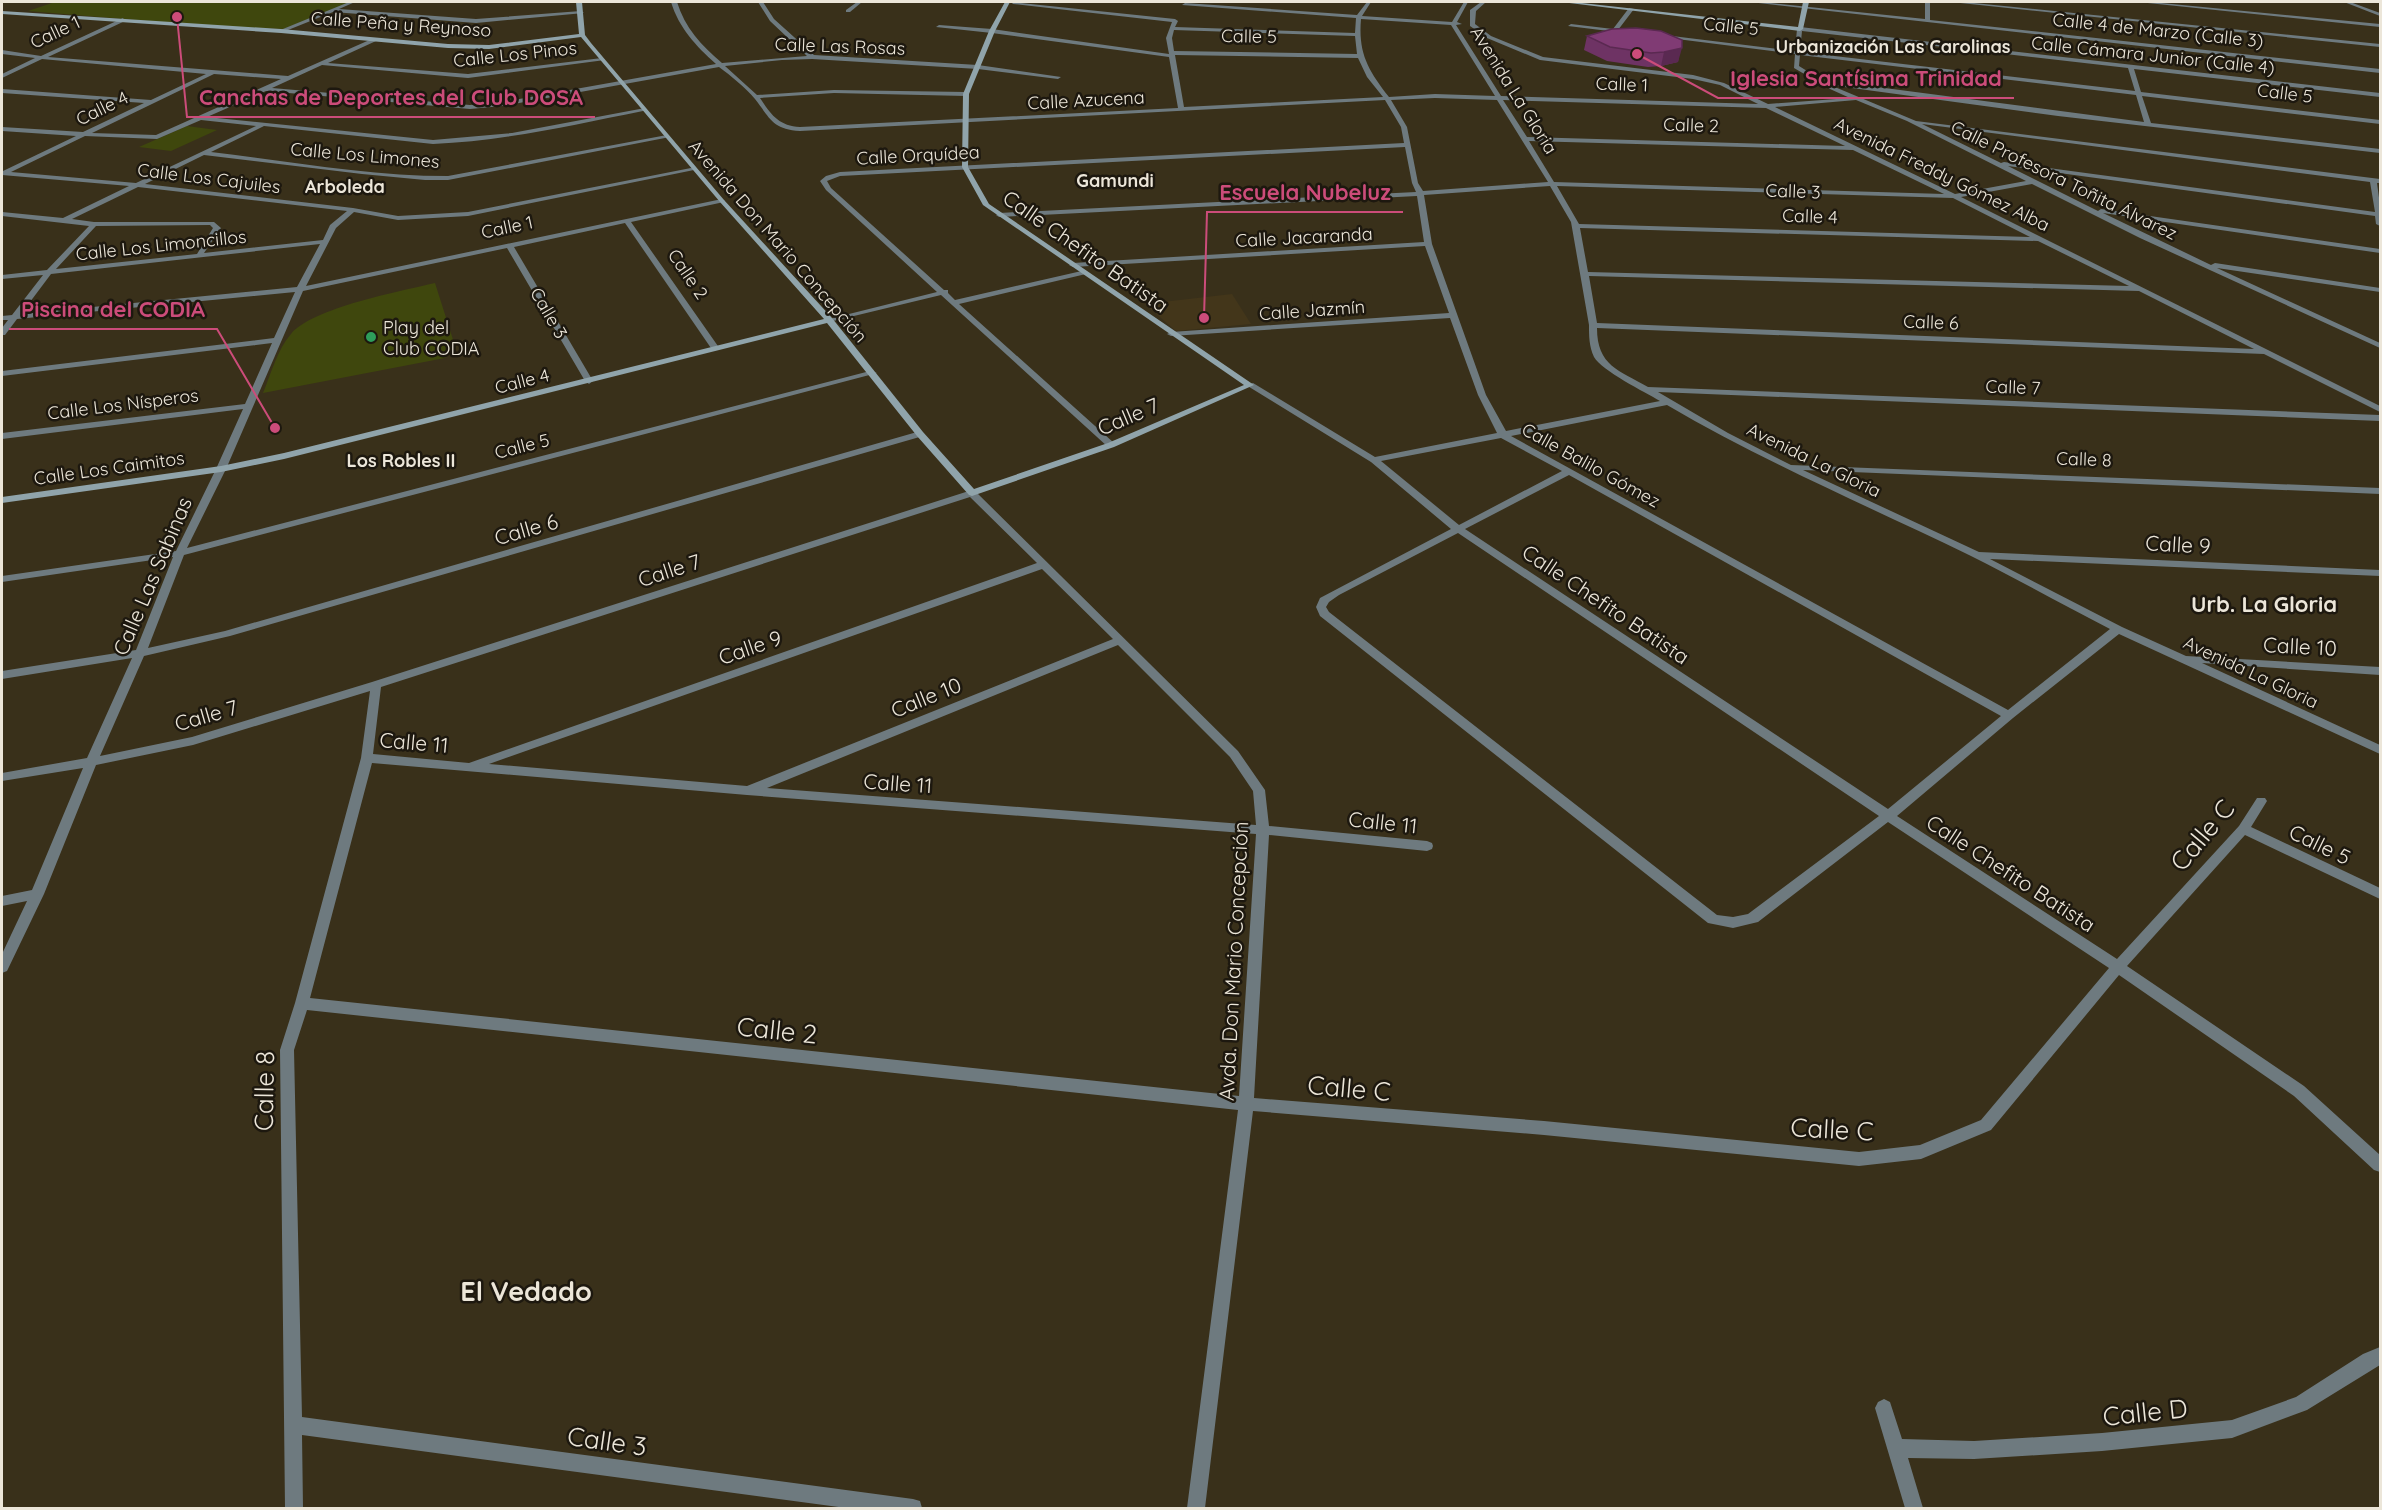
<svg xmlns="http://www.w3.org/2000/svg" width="2382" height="1510" viewBox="0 0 2382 1510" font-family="Quicksand,sans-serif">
<rect width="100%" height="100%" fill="#39301a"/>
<!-- built -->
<path fill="#43361a" d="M1232,294L1251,324L1176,331L1145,304Z"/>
<!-- green -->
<g fill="#3f470d">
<path d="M55,2H351L284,29L219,27L28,11Z"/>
<path d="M187,126L217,130L171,151L139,147Z"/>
<path d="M435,283L456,349L445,358L263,393C271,374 277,350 291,334C312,308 401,291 435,283Z"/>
</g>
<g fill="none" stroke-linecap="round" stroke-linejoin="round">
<!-- street -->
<g fill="#6e7a7f" fill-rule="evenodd">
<path d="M349,2H355L339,9L476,19L581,11L584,13L476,23L333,12L283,32L278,31Z"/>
<path d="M671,2H677C685,28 701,45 722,63L807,56L770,21L758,2H763L774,19L814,55L978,65L1061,77L1058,79L978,69L812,59L782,60L725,66L757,95L834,90L966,92L969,94L966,96L834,93L760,98C771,115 779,126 800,127L1178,108L1169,57L992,33L936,27L939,25L992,29L1169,54L1166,38L1172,22L1013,4L1011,2L1175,19L1178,21L1175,27L1355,33L1356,18L1182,5L1185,3L1357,15L1367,2H1371L1362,16L1452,22L1464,2H1468L1457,22L1462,24L1456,25L1501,96L1758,104L1720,85L1693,79L1540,60L1487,38L1470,26V10L1481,2H1486L1476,11L1475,24L1491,36L1543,57L1693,75L1724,83L1768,104L1850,98L1830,89L1794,68L1795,54L1661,37L1664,35L1795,51L1797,29L1800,27L2380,93V97L2134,69L2141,92L2380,120V124L2142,96L2151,123L2380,149V153L2058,116L1830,85L1916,121L2380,179V183H2377L2380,205V226L2376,224L2375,216L2008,166L2098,211L2101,209L2380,249V253L2103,213L2211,265L2215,263L2380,288V292L2217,268L2380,343V348L2140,238L2032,184L1961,197L2380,406V412L2264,354L1597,328C1597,366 1619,370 1648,387L2380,415V421L1658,392L1728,433L1791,465L2380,488V494L1803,470L1979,552L2380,570V576L1990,559L2122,627L2186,656L2380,667V675L2202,663L2380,745V754L2119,634L2013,718L1897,816L2117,959L2239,826L2257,798H2265L2267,801L2251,827L2380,888V899L2245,835L2127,966L2304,1086L2380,1155V1172L2374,1170L2294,1096L2119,975L1991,1130L1921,1159L1859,1166L1544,1135L1253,1111L1205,1508H1187L1238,1110L307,1010L294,1050L302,1417L913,1499L920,1501L922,1508H846L302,1435L303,1508H285L280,1050L295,1003L361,758L370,691L193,745L96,765L44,894L7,971L2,973V954L27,901L2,906V896L32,890L83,768L2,781V773L87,758L132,658L2,679V671L136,650L173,557L2,582V576L176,551L216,469L243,409L2,439V433L245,404L272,343L2,376V371L274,338L295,292L17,319L5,335H2V328L8,320H2V316L12,315L43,275L2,279V275L47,270L89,226L2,216V212L63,218L129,186L2,175L3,171L76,136L2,131V127L83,132L144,103L2,93V89L151,100L206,74L42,59L2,78V74L35,58L2,54V50L41,56L123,18L125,21L48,57L288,76L374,38L376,41L328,63L468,74L602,58L605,60L468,78L322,65L272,88L470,105L502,102L716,64C696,46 679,28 671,2ZM1361,19L1451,25L1495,96L1435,94L1389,97C1368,70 1358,53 1361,19ZM1174,30L1355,36L1357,54L1174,51L1172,38ZM1802,31L2128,68L2135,91L1800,52ZM1175,55L1358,58L1367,77L1383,97L1184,107ZM1800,55L2136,95L2144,122L1831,81L1828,84L1799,66ZM719,67C731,76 745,87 755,99C770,118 772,129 800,131L1385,100L1401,127L1404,143L840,172L826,176L820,181L826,190L937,292L825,320L829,322L941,295L1108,447H1114V443L959,304L1086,274V270L955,300L948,293V290H944L831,188L827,181L840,176L1405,147L1412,183L1416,192L999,213L996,215L999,217L1417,196L1424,242L1073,263L1069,265L1073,267L1425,246L1449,313L1171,332L1167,334L1171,336L1450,318L1478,395L1497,433L1375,457L1253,383L1246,385L1371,462L1451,529L1320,598L1316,607L1320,616L1708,923L1733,928L1758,922L1888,822L2109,968L1981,1120L1920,1145L1859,1152L1544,1121L1254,1098L1269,835L1427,851L1432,849L1433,846L1432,843L1427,841L1269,826L1265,790L1238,751L975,491L972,490L372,682L192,737L100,756L144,656L230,636L923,436V432H917L225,631L148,648L184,555L877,373L870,371L187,548L226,469L303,291L507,248L585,381L589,384L593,381L514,247L625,223L713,351L720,349L631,222L724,202L725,201L722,199L306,286L336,228L354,212L398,220L468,216L694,170L696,169V167L468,212L398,216L353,208L145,184L204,155L362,174L425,180H448L670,137L667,135L448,176C369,176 289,161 211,152L264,126L433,144C504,141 573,125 643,111L645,108L512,133L433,140L207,117L266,91L470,109L502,106ZM214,74L281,79L156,135L92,133ZM1435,98L1497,100L1548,182L1423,191L1418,183L1407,127L1391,100ZM1503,100L1766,108L1845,146L1527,137ZM1856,100L1907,121L2026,181L1955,194L1775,107ZM201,120L256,126L136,183L11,172L85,136L157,139ZM1922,124L2370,182L2375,212L2004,162L2001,163ZM1529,141L1853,150L1944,194L1554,182ZM1550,186L1571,222L1589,325C1589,336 1589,346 1594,357C1602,371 1645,392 1660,401L1506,431L1486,395L1432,244L1424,195ZM1557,186L1953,198L2030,237L1579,224ZM138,187L347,211L330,225L323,240L204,253L221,228L214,222H94L72,219ZM210,225L213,228L197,254L56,269L96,226ZM1580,228L2038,241L2129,286L1588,272ZM320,244L297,287L21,314L51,274ZM1589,276L2139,291L2254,349L1597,323ZM1667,405C1764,462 1868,506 1969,555C2017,579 2063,605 2110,629L2008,710L1511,436ZM1501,438L1562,471L1459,525L1381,461ZM1569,475L2001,716L1888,809L1465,529ZM970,497L1037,563L469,763L373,754L381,687ZM1458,533L1879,816L1748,914L1733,917L1717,915L1329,612L1326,607L1329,602L1339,595ZM1042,569L1113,639L747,786L489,764ZM1118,645L1230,757L1253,791L1256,825L767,788ZM372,763L747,795L1256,834L1239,1096L310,998Z"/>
<path d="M857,2H862L850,12H846V10Z"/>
<path d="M1750,2H1762L1925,19V2H1930V20L2380,69V73Z"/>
<path d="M1951,2H1964L2380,44V47Z"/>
<path d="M2138,2H2151L2380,24V27Z"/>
<path d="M2344,2H2350L2380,13V16Z"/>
<path d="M1629,8L1634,9L1618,30L1625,31V33L1568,26L1571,24L1613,29Z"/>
<path d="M2380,1347V1365L2307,1410L2232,1438L2102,1451L1974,1459L1908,1458L1923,1508H1905L1875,1408L1878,1402L1884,1399L1890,1402L1902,1439L1974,1441L2102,1433L2232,1420L2296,1397L2363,1354Z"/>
</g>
<!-- secondary -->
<g fill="#90a4ab" fill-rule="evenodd">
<path d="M576,2H582L585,35L591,43L724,200L832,318L923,432L974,489L1108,443L1244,385L983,205L962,167L963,94L989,31L1005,2H1010L995,31L969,94L968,167L989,204L1254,385L1114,447L972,496L969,495L917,436L827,323L284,459L221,472L2,503V497L221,466L284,453L824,319L720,202L581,37L489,49L448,48L281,33L2,14V11L281,29L448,44L489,45L579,34Z"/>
<path d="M1561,2H1573L1798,27L1803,2H1809L1803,29L1800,31Z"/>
</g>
</g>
<!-- wall -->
<path fill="#6e3364" d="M1587,36L1682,40L1678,62L1661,66L1648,67L1607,61L1584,50Z"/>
<!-- shaded-wall -->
<path fill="#5a2951" d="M1682,48L1678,62L1661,66L1664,52Z"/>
<!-- building -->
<path fill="#803b74" stroke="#5a2951" stroke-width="1.5" d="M1636,28L1661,31L1682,40V48L1664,52L1651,53L1610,47L1587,36L1612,29Z"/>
<!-- markers -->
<circle fill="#2e9e5b" stroke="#1d180f" stroke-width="2" cx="371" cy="337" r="6"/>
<g text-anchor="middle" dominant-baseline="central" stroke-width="5" stroke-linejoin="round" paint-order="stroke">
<!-- far-street labels -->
<g font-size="18" fill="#ece6d9" stroke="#1d180f">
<text transform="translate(401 24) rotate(4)">Calle Peña y Reynoso</text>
<text transform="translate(1731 26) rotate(6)">Calle 5</text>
<text transform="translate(2158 30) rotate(6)">Calle 4 de Marzo (Calle 3)</text>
<text transform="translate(55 32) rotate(-25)">Calle 1</text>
<text transform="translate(1249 36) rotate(1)">Calle 5</text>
<text transform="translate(840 46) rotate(2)">Calle Las Rosas</text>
<text transform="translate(515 54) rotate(-6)">Calle Los Pinos</text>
<text transform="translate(2153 55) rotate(6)">Calle Cámara Junior (Calle 4)</text>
<text transform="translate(1622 84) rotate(2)">Calle 1</text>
<text transform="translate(1514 90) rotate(58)">Avenida La Gloria</text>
<text transform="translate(2285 93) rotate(7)">Calle 5</text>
<text transform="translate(1086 100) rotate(-3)">Calle Azucena</text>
<text transform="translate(102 108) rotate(-26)">Calle 4</text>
<text transform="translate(1691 125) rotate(2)">Calle 2</text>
<text transform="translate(365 155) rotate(5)">Calle Los Limones</text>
<text transform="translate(918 155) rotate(-3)">Calle Orquídea</text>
<text transform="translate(1942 174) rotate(26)">Avenida Freddy Gómez Alba</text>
<text transform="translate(209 178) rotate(7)">Calle Los Cajuiles</text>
<text transform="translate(2064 180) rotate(26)">Calle Profesora Toñita Álvarez</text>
<text transform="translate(1793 191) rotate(2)">Calle 3</text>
<text transform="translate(1810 216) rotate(2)">Calle 4</text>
<text transform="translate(507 227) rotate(-12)">Calle 1</text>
<text transform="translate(1304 237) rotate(-3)">Calle Jacaranda</text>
<text transform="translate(778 241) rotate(49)">Avenida Don Mario Concepción</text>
<text transform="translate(161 245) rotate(-6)">Calle Los Limoncillos</text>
<text transform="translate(688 274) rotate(56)">Calle 2</text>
<text transform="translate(1312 310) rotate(-4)">Calle Jazmín</text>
<text transform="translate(549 313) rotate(60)">Calle 3</text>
<text transform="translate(1931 322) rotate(2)">Calle 6</text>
<text transform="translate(522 381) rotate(-14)">Calle 4</text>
<text transform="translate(2013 387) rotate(2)">Calle 7</text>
<text transform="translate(123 404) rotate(-7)">Calle Los Nísperos</text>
<text transform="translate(522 446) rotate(-14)">Calle 5</text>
<text transform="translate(2084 459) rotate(2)">Calle 8</text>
<text transform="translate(1814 460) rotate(26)">Avenida La Gloria</text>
<text transform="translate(1591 465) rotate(29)">Calle Balilo Gómez</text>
<text transform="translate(109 468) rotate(-8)">Calle Los Caimitos</text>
<text transform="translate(2251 672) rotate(25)">Avenida La Gloria</text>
</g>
<!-- far-neighbourhood labels -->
<g font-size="18" font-weight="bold" fill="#ece6d9" stroke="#1d180f">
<text x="1893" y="46">Urbanización Las Carolinas</text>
<text x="1115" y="180">Gamundi</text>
<text x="345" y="186">Arboleda</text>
<text x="401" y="460">Los Robles II</text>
</g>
<!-- far-poi labels -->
<g font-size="18" fill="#ece6d9" stroke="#1d180f" text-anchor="start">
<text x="383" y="327">Play del<tspan x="383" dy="21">Club CODIA</tspan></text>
</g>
<!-- street labels -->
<g font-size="21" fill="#ece6d9" stroke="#1d180f">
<text transform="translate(1086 251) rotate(35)">Calle Chefito Batista</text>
<text transform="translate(1128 416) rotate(-23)">Calle 7</text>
<text transform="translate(526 529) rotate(-16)">Calle 6</text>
<text transform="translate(2178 544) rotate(3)">Calle 9</text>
<text transform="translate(669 570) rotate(-18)">Calle 7</text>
<text transform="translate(152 576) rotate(-67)">Calle Las Sabinas</text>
<text transform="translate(1606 604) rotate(34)">Calle Chefito Batista</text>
<text transform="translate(2300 646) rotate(3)">Calle 10</text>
<text transform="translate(750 647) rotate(-19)">Calle 9</text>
<text transform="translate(926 697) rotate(-22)">Calle 10</text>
<text transform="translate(206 715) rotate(-16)">Calle 7</text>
<text transform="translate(414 742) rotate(5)">Calle 11</text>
<text transform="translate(898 783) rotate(4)">Calle 11</text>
<text transform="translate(1383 822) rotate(6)">Calle 11</text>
<text transform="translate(2320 844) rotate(26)">Calle 5</text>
<text transform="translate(2011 873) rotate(33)">Calle Chefito Batista</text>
<text transform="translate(1233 961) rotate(-87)">Avda. Don Mario Concepción</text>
</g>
<!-- neighbourhood labels -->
<g font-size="22" font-weight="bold" fill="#ece6d9" stroke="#1d180f">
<text x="2264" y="604">Urb. La Gloria</text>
</g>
<!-- near-street labels -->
<g font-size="26" fill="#ece6d9" stroke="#1d180f">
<text transform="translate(2202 835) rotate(-50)">Calle C</text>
<text transform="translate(777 1030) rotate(6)">Calle 2</text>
<text transform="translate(1349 1088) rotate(5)">Calle C</text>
<text transform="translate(264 1091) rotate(-89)">Calle 8</text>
<text transform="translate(1832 1129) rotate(3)">Calle C</text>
<text transform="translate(2145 1412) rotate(-6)">Calle D</text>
<text transform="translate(607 1441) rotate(8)">Calle 3</text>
</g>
<!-- near-neighbourhood labels -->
<g font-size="27" font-weight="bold" fill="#ece6d9" stroke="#1d180f">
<text x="526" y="1291">El Vedado</text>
</g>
</g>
<!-- callouts -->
<path fill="none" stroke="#cc4c7a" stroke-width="2" d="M1637 54L1718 98H2014M177 17L187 117H595M1204 318L1207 212H1403M275 428L217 329H9"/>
<g fill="#cc4c7a" stroke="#1d180f" stroke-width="2">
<circle cx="1637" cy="54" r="6"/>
<circle cx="177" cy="17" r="6"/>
<circle cx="1204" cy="318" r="6"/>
<circle cx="275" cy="428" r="6"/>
</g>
<g font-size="22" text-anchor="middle" font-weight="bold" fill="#cc4c7a" stroke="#1d180f" stroke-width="5" stroke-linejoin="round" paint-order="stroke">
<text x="1866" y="86">Iglesia Santísima Trinidad</text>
<text x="391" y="105">Canchas de Deportes del Club DOSA</text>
<text x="1305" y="200">Escuela Nubeluz</text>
<text x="113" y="317">Piscina del CODIA</text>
</g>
<!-- border -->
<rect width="2382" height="1510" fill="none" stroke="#ece6d9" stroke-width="6"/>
</svg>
